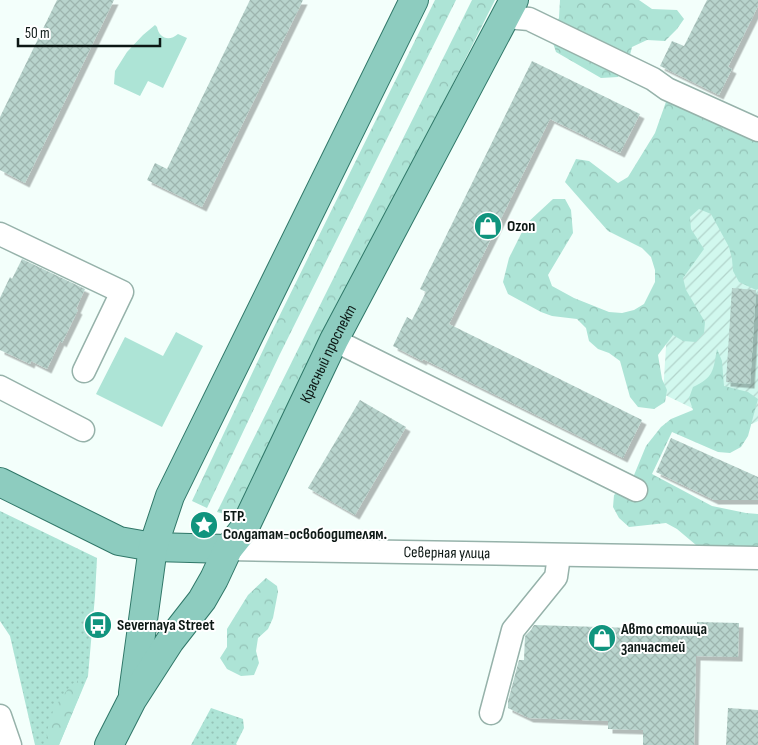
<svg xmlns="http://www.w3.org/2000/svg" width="758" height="745" viewBox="0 0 758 745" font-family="'Sofia Sans Condensed',sans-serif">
<defs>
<pattern id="industrial-furrows" width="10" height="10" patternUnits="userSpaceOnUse" patternTransform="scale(1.25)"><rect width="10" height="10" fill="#d1f8ee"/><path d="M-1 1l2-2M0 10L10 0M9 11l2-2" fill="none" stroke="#b2d4cb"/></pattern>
<pattern id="grass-dots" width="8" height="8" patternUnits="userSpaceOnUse" patternTransform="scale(1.25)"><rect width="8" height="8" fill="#ade4d6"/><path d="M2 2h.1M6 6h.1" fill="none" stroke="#94c3b7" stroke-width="1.8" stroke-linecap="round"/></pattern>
<pattern id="forest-crowns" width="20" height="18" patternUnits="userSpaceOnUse" patternTransform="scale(1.25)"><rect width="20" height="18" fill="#ade4d6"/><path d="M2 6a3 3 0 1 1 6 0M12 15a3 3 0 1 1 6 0" fill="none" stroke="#94c3b7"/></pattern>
<pattern id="building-cross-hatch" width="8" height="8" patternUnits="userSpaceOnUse" patternTransform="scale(1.25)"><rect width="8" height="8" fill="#b8d4cd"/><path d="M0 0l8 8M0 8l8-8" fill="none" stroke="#9db5af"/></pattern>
<filter id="shadow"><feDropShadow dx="4.5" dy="4.5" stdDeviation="0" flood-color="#0004"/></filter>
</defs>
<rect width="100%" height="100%" fill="#f3fffb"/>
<!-- industrial -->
<path fill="url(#industrial-furrows)" d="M676,189L758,199V421L752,424L715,419L663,394Z"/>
<!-- grass -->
<g fill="url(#grass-dots)">
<path d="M0,511L97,558L95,596L88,676L59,745H35L10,636L0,621Z"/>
<path d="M211,708L243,719L244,728L236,744L237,745H191Z"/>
</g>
<!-- forest -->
<g fill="url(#forest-crowns)">
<path d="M435,0H456L279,356L207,508L192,501L273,329Z"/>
<path d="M472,0H495L235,517L217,512Z"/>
<path d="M560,0H639L652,9L677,10L684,19L677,29L665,41L647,40L632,47L628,63L618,77L601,78L556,52L550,34L559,18Z"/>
<path d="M668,96L758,125V289L756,290L739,282L733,271L732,259L729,247L711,214L699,209L690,217L691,229L704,249L683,278L686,290L705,322L704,333L696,342L683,341L673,335L658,355L662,379L667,390L665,402L654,409L638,407L630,397L620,361L609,353L598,349L589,341L586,328L577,319L552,316L541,312L508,294L503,282L509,258L526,224L553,199H565L571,210L573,233L548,275L552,286L574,298L609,312L622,313L634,310L644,304L655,282V270L651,257L642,248L608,231L565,182L576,159L589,161L618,183L628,177L655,133Z"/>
<path d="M717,349L722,361L724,386L748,392L758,399L748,436L741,447L730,453L718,452L672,432L652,474L712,506L746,513L758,514V549L696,545L677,529L666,523L629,527L619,518L613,507L614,495L632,480L646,446L661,427L671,419L693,410L689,398L693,387C714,377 713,371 717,349Z"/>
<path d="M266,578L277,586L278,592L273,618L268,629L258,638L256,651L259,663L254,675L241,676L227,669L220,658L227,647V629L248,595Z"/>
<path d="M77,680L82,689L59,745H51L46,734L54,708L70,686Z"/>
</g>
<!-- green -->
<g fill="#ade4d6">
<path d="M155,25L157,27C159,38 169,42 178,34L187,38L163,88L148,81L140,96L114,84L115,71L127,52L143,35Z"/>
<path d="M176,332L203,346L162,427L96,394L125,337L163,356Z"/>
</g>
<!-- building -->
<g fill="url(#building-cross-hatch)" filter="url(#shadow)">
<path d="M57,0H114L25,183L0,170V117Z"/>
<path d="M250,0H303L202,207L147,180L155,163L167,169Z"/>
<path d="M707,0H758V6L728,67L732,69L719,95L660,66L672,41L684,46Z"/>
<path d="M532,61L640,114L620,153L550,119L449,324L642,420L623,458L423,359L422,361L393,346L407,317L412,320L426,292L420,289Z"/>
<path d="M22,259L85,289L76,309L78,310L62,343L60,341L47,369L31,361L30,364L0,350V298L10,277L12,279Z"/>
<path d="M732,288L756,290L750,384L726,382Z"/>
<path d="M360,400L406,427L355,515L308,488Z"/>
<path d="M671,438L758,477V500H714L656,472Z"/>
<path d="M697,622L739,623L738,657L696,656L694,745H643V730L608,729V721L529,718L508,708V701L519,660H524L525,636L531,630L534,625L697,630Z"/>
<path d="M728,708L758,710V745H726Z"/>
</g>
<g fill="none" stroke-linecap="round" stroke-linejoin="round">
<defs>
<g id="minor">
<path d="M506,17L529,19L653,79L667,89L758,130"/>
<path d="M0,234L122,292L84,371"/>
<path d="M334,340L636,490"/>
<path d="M0,387L83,430"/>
<path id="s1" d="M228,549L758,558"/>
<path d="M491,713L513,630L556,577L559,556"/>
<path d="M0,716L10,745"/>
</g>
<g id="major">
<path d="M0,482L119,541L153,547L228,549"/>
<path d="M133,693L153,547L170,496L414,0"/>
<path id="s2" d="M109,745L132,700L170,641L202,600L214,579L228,549L244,529L334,340L514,0"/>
</g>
</defs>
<!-- minor casing -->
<use href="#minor" stroke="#96b2aa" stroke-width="25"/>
<!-- major casing -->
<use href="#major" stroke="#2f7768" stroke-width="30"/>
<!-- minor -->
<use href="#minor" stroke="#fff" stroke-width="22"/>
<!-- major -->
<use href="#major" stroke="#8dccbf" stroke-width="28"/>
</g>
<!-- icons -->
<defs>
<symbol id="shop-disc" viewBox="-11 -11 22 22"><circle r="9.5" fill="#10947e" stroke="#fff"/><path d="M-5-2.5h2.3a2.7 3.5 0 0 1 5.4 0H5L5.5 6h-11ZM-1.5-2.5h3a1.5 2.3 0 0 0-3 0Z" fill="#fff"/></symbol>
<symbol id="sight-disc" viewBox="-11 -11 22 22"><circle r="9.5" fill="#10947e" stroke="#fff"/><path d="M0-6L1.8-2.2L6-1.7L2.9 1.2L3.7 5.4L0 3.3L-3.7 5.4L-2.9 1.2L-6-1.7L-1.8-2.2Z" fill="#fff"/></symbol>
<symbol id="bus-disc" viewBox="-11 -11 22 22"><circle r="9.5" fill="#10947e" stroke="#fff"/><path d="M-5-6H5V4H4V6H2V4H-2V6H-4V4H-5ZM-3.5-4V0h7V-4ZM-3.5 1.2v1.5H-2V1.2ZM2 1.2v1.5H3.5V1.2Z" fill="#fff"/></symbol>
</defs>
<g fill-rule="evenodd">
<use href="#shop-disc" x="472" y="210" width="32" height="32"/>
<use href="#sight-disc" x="188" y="509" width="32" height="32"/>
<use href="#bus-disc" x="82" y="609" width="32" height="32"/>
<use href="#shop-disc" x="586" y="622" width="32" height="32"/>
</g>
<g text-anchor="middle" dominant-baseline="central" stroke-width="4" stroke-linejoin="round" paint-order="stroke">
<!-- poi labels -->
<g font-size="16" font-weight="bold" fill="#0d1815" stroke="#fff" text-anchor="start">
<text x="507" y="226">Ozon</text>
<text x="223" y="516">БТР.<tspan x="223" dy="18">Солдатам-освободителям.</tspan></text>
<text x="117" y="625">Severnaya Street</text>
<text x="621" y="629">Авто столица<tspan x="621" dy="18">запчастей</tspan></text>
</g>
<!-- street labels -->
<g font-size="16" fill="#0d1815" stroke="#fff">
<text stroke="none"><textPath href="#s2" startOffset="450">Красный проспект</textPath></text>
<text stroke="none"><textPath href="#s1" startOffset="219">Северная улица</textPath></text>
</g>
</g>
<!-- scale -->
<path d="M18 38v8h142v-8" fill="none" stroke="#0d1815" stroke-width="2.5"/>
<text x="25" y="38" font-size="15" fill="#0d1815" stroke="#ffffff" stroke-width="4" paint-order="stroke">50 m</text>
</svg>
